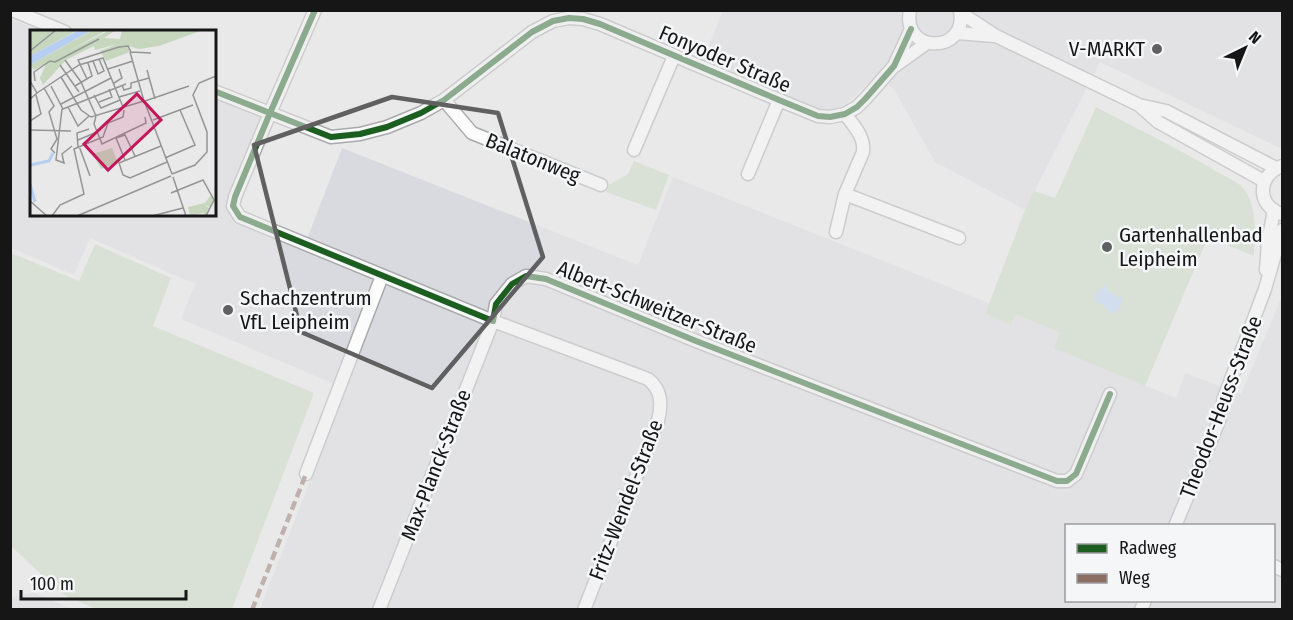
<svg xmlns="http://www.w3.org/2000/svg" width="1293" height="620" viewBox="0 0 1293 620" font-family="'Fira Sans Condensed',sans-serif">
<rect width="100%" height="100%" fill="#e9e9e9"/>
<!-- built -->
<g fill="#d9dadf" fill-rule="evenodd">
<path d="M723,11H1282V149L1100,62L1025,210L935,162L894,90L877,75L842,108L826,111L702,61Z"/>
<path d="M10,19L42,31L32,32V214H214L215,99L261,117L225,205L307,239L342,148L638,265L673,177L989,303L985,314L1011,325L1016,314L1061,333L1055,348L1176,398L1185,373L1241,394L1282,296V609H260L346,389L181,319L195,284L90,238L74,275L11,248ZM1066,526H1274V600H1066Z"/>
<path d="M33,592L72,609H11V598Z"/>
</g>
<!-- green -->
<g fill="#c6d7be">
<path d="M1096,107C1136,128 1177,148 1216,171C1226,177 1240,182 1246,192C1258,211 1254,236 1254,256L1208,237L1145,386L1054,348L1060,333L1016,314L1011,325L985,314L1025,210L1034,191L1055,198Z"/>
<path d="M634,161L669,175L656,210L606,192L609,185L628,174Z"/>
<path d="M95,244L171,278L153,326L314,393L232,609H96L62,594L11,546V253L79,281Z"/>
</g>
<!-- water -->
<path fill="#b5cef1" d="M1104,286H1107V290L1117,297L1122,298C1123,307 1118,312 1111,314C1108,309 1100,302 1094,301L1097,292Z"/>
<g fill="none" stroke-linecap="round" stroke-linejoin="round">
<defs>
<g id="street">
<path d="M12,10L65,32"/>
<path d="M315,10L270,113L235,197L233,206L240,217L493,321L496,304L512,284L526,276L546,279L696,341L1057,481H1067L1076,474L1110,394"/>
<path d="M910,10C901,55 969,54 960,10"/>
<path d="M961,13L996,36L1139,105L1166,111L1276,168"/>
<path d="M957,33L994,36"/>
<path d="M895,66L927,43"/>
<path d="M214,91L331,137L360,134L387,127L421,113L444,100L532,32L553,21L569,18L583,19L600,24L779,100L818,116L830,117L845,114L857,107L866,98L894,66L911,29"/>
<path d="M444,100L472,133L601,185"/>
<path d="M1140,106L1158,122L1264,181"/>
<path d="M634,150L674,56"/>
<path d="M1282,166C1257,175 1256,206 1282,214"/>
<path d="M748,174L779,100"/>
<path d="M845,194L959,238"/>
<path d="M836,232L845,194L863,152C865,137 854,126 845,114"/>
<path d="M1266,270L1268,242L1274,210"/>
<path d="M306,474L382,276"/>
<path d="M1175,526L1219,421L1224,398L1265,289L1282,230"/>
<path d="M1274,566L1282,570"/>
<path d="M379,610L493,321L648,379C662,390 662,404 658,421L584,610"/>
<path d="M1141,610L1145,600"/>
</g>
</defs>
<!-- street casing -->
<use href="#street" stroke="#aaaaab" stroke-width="15"/>
<!-- street -->
<use href="#street" stroke="#fcfcfc" stroke-width="12"/>
<!-- quiet -->
<path stroke="#8d6e63" stroke-width="4.5" stroke-dasharray="9 4.5" stroke-linecap="butt" d="M252,610L306,474"/>
<defs>
<g id="cycleway">
<path d="M315,10L270,113L235,197L233,206L240,217L493,321L496,304L512,284L526,276L546,279L696,341L1057,481H1067L1076,474L1110,394"/>
<path d="M214,91L331,137L360,134L387,127L421,113L444,100L532,32L553,21L569,18L583,19L600,24L779,100L818,116L830,117L845,114L857,107L866,98L894,66L911,29"/>
</g>
</defs>
<!-- cycleway casing -->
<use href="#cycleway" stroke="#f5f6f8" stroke-width="10"/>
<!-- cycleway -->
<use href="#cycleway" stroke="#1b5e20" stroke-width="6"/>
</g>
<!-- marked area -->
<path d="M0 0H1293V620H0ZM392,97L498,113L543,257L432,388L301,332L254,145Z" fill="#e9e9e9" fill-opacity=".55" fill-rule="evenodd"/>
<path fill="none" stroke="#606060" stroke-width="4.5" stroke-linejoin="round" d="M392,97L498,113L543,257L432,388L301,332L254,145Z"/>
<!-- markers -->
<g fill="#606060" stroke="#f5f6f8" stroke-width="2">
<circle cx="1157" cy="49" r="6"/>
<circle cx="1107" cy="247" r="6"/>
<circle cx="228" cy="310" r="6"/>
</g>
<g text-anchor="middle" dominant-baseline="central" stroke-width="5" stroke-linejoin="round" paint-order="stroke">
<!-- poi labels -->
<g font-size="21" fill="#161617" stroke="#f5f6f8" text-anchor="start">
<text x="1145" y="49" text-anchor="end">V-MARKT</text>
<text x="1119" y="235">Gartenhallenbad<tspan x="1119" dy="24">Leipheim</tspan></text>
<text x="240" y="298">Schachzentrum<tspan x="240" dy="24">VfL Leipheim</tspan></text>
</g>
<!-- street labels -->
<g font-size="21" fill="#161617" stroke="#f5f6f8">
<text transform="translate(725 59) rotate(23)">Fonyoder Straße</text>
<text transform="translate(533 158) rotate(22)">Balatonweg</text>
<text transform="translate(657 307) rotate(22)">Albert-Schweitzer-Straße</text>
<text transform="translate(1221 407) rotate(-69)">Theodor-Heuss-Straße</text>
<text transform="translate(436 465) rotate(-69)">Max-Planck-Straße</text>
<text transform="translate(626 500) rotate(-69)">Fritz-Wendel-Straße</text>
</g>
</g>
<!-- overview -->
<g transform="translate(30 30)">
<rect width="186" height="186" fill="#e9e9e9"/>
<path d="M0,0H48L0,26ZM63,0H77L4,40L0,35ZM80,0H86L74,8L90,9L92,0H173L129,16L109,19L98,16L100,22L76,31L70,21L88,14L65,20L64,16L36,30L13,55L10,48L17,32ZM82,118L88,133L71,139L63,124ZM181,165L184,170L180,177L175,175L180,179L175,186L173,183L160,186L158,177L175,173Z" fill="#c6d7be"/>
<path d="M49,0H62L0,35V26Z" fill="#b5cef1"/>
<path fill="none" stroke="#b5cef1" stroke-width="3" d="M0,135L19,131L23,123M0,154L5,172"/>
<path fill="none" stroke="#959595" stroke-width="1.5" d="M0,21L26,0M100,22L114,71M101,22L121,23M35,30L51,52L66,86M63,31L68,44L74,41L69,29M30,35L49,62M78,39L103,31M117,40L125,69M31,47L51,80L61,87L114,71M57,49L48,30L89,17L98,16L101,22M0,51L7,63L0,69M5,51L4,42L20,31L25,32L69,9M84,53L92,48L89,39M92,55L94,60L101,58V53L119,48M21,56L33,79L96,54M45,56L62,46L58,33M14,58L24,76L19,82L27,109L21,119L25,123M7,63L49,35L73,28L93,77M64,65L71,78L90,70M89,67L110,61M115,71L159,56M69,72L82,67L79,59M115,73L142,144M31,74L81,48M38,77L48,96L59,86M32,79L26,130L34,133L32,124L42,116M66,86L64,94L72,114L116,93L115,87M123,90L163,75M0,91L11,84L6,65M0,100L41,101M48,110L67,102M49,116L60,146M131,116L89,133L93,145L100,148L137,132M48,117L47,103L59,99M135,128L165,115L150,80M95,130L86,108L95,105L105,126M142,144L165,135L177,122V102L163,65L169,53L186,46M143,147L156,186M141,163L173,150L184,170L176,186M0,171L17,186M22,186L30,175L54,164L44,119L73,107L78,93L93,87L94,80M47,186L141,146M122,186L153,178"/>
<path fill="#c2185b" fill-opacity="0.15" stroke="#c2185b" stroke-width="3" d="M107,64L131,90L78,140L54,114Z"/>
<rect width="186" height="186" fill="none" stroke="#161617" stroke-width="3"/>
</g>
<!-- border -->
<rect width="1293" height="620" fill="none" stroke="#161617" stroke-width="24"/>
<!-- legend -->
<rect x="1065" y="524" width="210" height="78" fill="#f5f6f8" stroke="#9c9c9e" stroke-width="1.5"/>
<rect x="1077" y="544" width="30" height="9" fill="#1b5e20" stroke="#9c9c9e" stroke-width="1.5"/>
<text x="1119" y="554" font-size="18" fill="#161617">Radweg</text>
<rect x="1077" y="574" width="30" height="9" fill="#8d6e63" stroke="#9c9c9e" stroke-width="1.5"/>
<text x="1119" y="584" font-size="18" fill="#161617">Weg</text>
<!-- north arrow -->
<g transform="translate(1245 48) rotate(43)" stroke="#f5f6f8" stroke-width="4.5" paint-order="stroke">
<path d="M0-4.5L10 22L0 15L-10 22Z" fill="#161617"/>
<text y="-9" font-size="16" font-weight="bold" text-anchor="middle" fill="#161617">N</text>
</g>
<!-- scale -->
<path d="M21 590v9h165v-9" fill="none" stroke="#161617" stroke-width="3"/>
<text x="30" y="590" font-size="18" fill="#161617" stroke="#f5f6f8" stroke-width="4.5" paint-order="stroke">100 m</text>
</svg>
